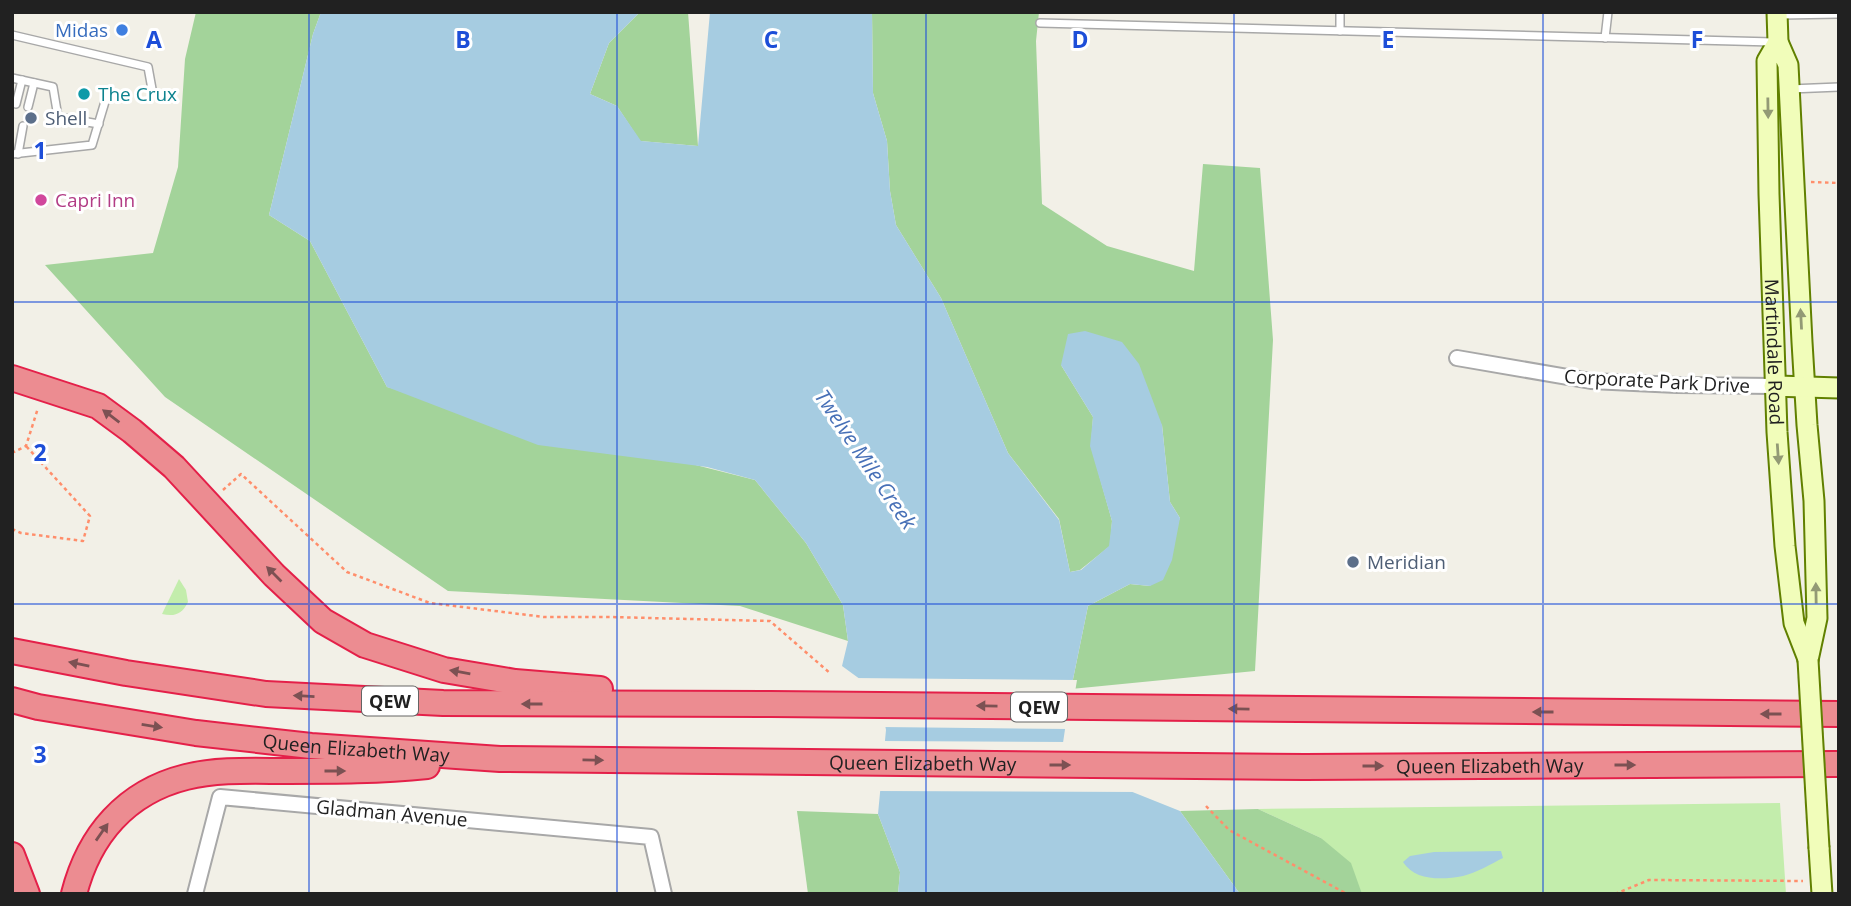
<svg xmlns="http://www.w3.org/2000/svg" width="1851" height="906" viewBox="0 0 1851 906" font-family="'Open Sans',sans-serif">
<rect width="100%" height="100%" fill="#f2f0e7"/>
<!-- grass -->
<g fill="#c3edac">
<path d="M179,579L186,590L188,602C182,614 175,617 162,614Z"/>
<path d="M1780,803L1786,894H1362L1321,838L1258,809Z"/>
</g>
<!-- forest -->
<g fill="#a3d39a">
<path d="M196,12H321L313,34L269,215L310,241L387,387L755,480L806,543L843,605L848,641L740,606L448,591L165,397L45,265L153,253L178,167L185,59Z"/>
<path d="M640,12H688L698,146L640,141L617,106L590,94L609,43Z"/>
<path d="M872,12H1039L1036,41L1042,204L1107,246L1194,271L1203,164L1260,168L1273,340L1255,671L1071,689L1088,606L1130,584L1150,586L1180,518L1170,502L1162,425L1061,365L1093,417L1091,446L1112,521L1110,546L1080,570L1070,572L1059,519L1008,453L941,298L896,225L890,191L887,141L873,93Z"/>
<path d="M1258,809L1321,838L1351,863L1362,894H1240L1180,811Z"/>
<path d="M797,811L878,814L900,872L898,894H808Z"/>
</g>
<!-- water -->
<g fill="#a6cce1">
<path d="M321,12H640L609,43L590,94L617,106L641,141L698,146L710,12H872L873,93L887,141L890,191L896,225L941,298L1008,453L1059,520L1070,572L1081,570L1109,546L1112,521L1090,446L1093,417L1061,365L1068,334L1085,331L1122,342L1139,364L1162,425L1170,502L1180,518L1172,560L1163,580L1150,586L1130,584L1088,606L1071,689L1060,763L1180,811L1240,894H898L900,872L878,814L886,730L879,693L842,666L848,641L843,605L806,543L755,480L707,467L538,445L387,387L310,241L269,215L313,34Z"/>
<path d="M1501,851L1503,858C1491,864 1476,873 1463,876C1442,880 1415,881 1403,862L1410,856L1434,852Z"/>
</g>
<!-- pier -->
<g fill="#f2f0e7">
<path d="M852,678L1077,680L1069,729L882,727L876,695Z"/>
<path d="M881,741L1067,742L1064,761L1141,792L876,791Z"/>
</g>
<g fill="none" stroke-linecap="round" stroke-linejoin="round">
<defs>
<g id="service">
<path d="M1780,15L1839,14"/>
<path d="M1040,23L1773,42"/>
<path d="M1340,31V12"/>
<path d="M12,35L148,67L152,89"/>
<path d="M1605,38L1608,12"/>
<path d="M12,78L53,87L58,117L99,124"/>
<path d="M1790,89L1839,87"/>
<path d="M16,104L22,80"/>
<path d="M28,107L34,83"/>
<path d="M12,154L92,145L107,95"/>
<path d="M18,154L23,126"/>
</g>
<g id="minor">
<path d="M1457,358L1591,381L1677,385L1774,386"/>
<path d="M195,894L220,797L651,837L664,894"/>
</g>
<g id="secondary">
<path d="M1777,12L1778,42L1788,65L1802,342L1807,425L1814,501L1817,618L1808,660"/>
<path id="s1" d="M1778,42L1767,61L1769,194L1777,432L1785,546L1794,623L1808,659"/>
<path d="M1774,386L1839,388"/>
<path d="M1819,848L1822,894"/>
</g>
<g id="motorway">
<path d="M12,378L98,406L132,431L174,467L274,575L323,621L365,645L444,670L515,682L600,689"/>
<path d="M12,651L126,673L266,694L443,703L771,704L1839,714"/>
<path id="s2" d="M12,700L38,707L196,733L311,746L500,759L1305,767L1839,764"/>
<path d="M12,855L27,894"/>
<path d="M74,894C89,835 126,792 186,777C218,769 254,771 287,771C334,771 380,771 427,766"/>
</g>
</defs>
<!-- service casing -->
<use href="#service" stroke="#a8a8a8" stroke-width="10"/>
<!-- minor casing -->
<use href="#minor" stroke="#a8a8a8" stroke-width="18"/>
<!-- secondary casing -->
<use href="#secondary" stroke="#618000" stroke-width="23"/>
<!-- motorway casing -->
<use href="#motorway" stroke="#e42049" stroke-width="28"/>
<!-- path -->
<g stroke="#ff8e6b" stroke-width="2.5" stroke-dasharray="3.5 3.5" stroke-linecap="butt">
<path d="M1811,182L1839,183"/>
<path d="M12,453L26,446L38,408"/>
<path d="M223,490L241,474L347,572L430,603L544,617H610L770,621L831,674"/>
<path d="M12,529L21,533L83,541L90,516L26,446"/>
<path d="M1206,806L1229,830L1347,894"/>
<path d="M1615,894L1649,880L1803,881"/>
</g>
<!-- service -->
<use href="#service" stroke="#fff" stroke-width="7"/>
<!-- minor -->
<use href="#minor" stroke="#fff" stroke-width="14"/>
<!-- secondary -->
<use href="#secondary" stroke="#f1fdba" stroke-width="19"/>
<!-- motorway -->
<use href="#motorway" stroke="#ec8c91" stroke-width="24"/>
<defs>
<path id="secondary-bridge" d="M1808,660L1819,848"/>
</defs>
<!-- secondary-bridge casing -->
<use href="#secondary-bridge" stroke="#618000" stroke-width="23" stroke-linecap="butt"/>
<!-- secondary-bridge -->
<use href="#secondary-bridge" stroke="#f1fdba" stroke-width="19"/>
</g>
<!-- one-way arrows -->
<defs><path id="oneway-solid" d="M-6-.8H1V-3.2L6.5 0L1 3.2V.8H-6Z" transform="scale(1.75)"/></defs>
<g fill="#939a75">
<use href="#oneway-solid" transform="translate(1768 108) rotate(89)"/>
<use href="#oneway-solid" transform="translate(1801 319) rotate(-93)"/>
<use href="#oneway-solid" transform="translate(1778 454) rotate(86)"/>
<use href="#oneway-solid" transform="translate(1816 593) rotate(-91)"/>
</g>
<g fill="#7c5153">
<use href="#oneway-solid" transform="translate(111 416) rotate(-143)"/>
<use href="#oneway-solid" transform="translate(274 574) rotate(-135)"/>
<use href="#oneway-solid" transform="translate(79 664) rotate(-169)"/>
<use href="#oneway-solid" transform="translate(460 672) rotate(-170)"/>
<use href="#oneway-solid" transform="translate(304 696) rotate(-177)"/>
<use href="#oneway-solid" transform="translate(532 704) rotate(-180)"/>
<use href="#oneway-solid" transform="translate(987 706) rotate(-179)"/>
<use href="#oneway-solid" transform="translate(1239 709) rotate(-179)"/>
<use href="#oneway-solid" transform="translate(1543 712) rotate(-180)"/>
<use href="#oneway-solid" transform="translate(1771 714) rotate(-180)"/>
<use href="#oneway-solid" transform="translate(152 726) rotate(9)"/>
<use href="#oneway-solid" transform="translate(593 760) rotate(1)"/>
<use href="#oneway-solid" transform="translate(1060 765)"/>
<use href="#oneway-solid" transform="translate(1625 765)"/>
<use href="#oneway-solid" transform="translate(1373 766)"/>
<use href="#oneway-solid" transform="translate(335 771)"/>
<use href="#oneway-solid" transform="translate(102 832) rotate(-55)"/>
</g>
<!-- grid -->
<path fill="none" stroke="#1d4ed8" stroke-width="2" stroke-opacity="0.55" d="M309,12V894M617,12V894M926,12V894M1234,12V894M1543,12V894M12,302H1839M12,604H1839"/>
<!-- markers -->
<circle fill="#3f7fe0" stroke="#fff" stroke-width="2.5" cx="122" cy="30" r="7"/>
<circle fill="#0f9aa8" stroke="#fff" stroke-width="2.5" cx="84" cy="94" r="7"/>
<g fill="#5c6f8a" stroke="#fff" stroke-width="2.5">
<circle cx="31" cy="118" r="7"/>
<circle cx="1353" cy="562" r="7"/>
</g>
<circle fill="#d1479c" stroke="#fff" stroke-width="2.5" cx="41" cy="200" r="7"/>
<g text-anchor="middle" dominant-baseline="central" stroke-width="6" stroke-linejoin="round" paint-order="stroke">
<!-- shield labels -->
<g fill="#fff" stroke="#646464" stroke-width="2">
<rect x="362" y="686.5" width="56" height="29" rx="5"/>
<rect x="1011" y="692.5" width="56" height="29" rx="5"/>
</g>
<g font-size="18" font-weight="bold" fill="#212121">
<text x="390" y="701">QEW</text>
<text x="1039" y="707">QEW</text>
</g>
<!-- shop labels -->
<g font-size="19" fill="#366cbe" stroke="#fff" text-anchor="end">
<text x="108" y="30">Midas</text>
</g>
<!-- culture labels -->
<g font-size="19" fill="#0d838f" stroke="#fff" text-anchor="start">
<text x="98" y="94">The Crux</text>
</g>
<!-- service labels -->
<g font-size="19" fill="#4e5e75" stroke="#fff" text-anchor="start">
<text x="45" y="118">Shell</text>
<text x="1367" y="562">Meridian</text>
</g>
<!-- hotel labels -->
<g font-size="19" fill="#b23c85" stroke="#fff" text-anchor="start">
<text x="55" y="200">Capri Inn</text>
</g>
<!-- street labels -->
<g font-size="19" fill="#212121" stroke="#fff">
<text stroke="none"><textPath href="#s1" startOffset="313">Martindale Road</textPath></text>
<text transform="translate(1657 381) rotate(3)">Corporate Park Drive</text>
<text stroke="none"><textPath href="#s2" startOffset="348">Queen Elizabeth Way</textPath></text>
<text stroke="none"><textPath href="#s2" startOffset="915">Queen Elizabeth Way</textPath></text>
<text stroke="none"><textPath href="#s2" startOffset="1482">Queen Elizabeth Way</textPath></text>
<text transform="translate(392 813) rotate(5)">Gladman Avenue</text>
</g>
<!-- water labels -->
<g font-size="21" font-style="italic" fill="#4770b7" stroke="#fff">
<text transform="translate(866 459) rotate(56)">Twelve Mile Creek</text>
</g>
</g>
<g font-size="23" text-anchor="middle" font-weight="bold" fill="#1d4ed8" stroke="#fff" stroke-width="6" stroke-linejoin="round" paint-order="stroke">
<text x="154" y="48">A</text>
<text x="463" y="48">B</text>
<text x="771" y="48">C</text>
<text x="1080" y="48">D</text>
<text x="1388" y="48">E</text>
<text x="1697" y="48">F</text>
<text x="40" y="159">1</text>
<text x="40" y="461">2</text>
<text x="40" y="763">3</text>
</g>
<!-- border -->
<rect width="1851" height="906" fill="none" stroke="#212121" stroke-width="28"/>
</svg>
